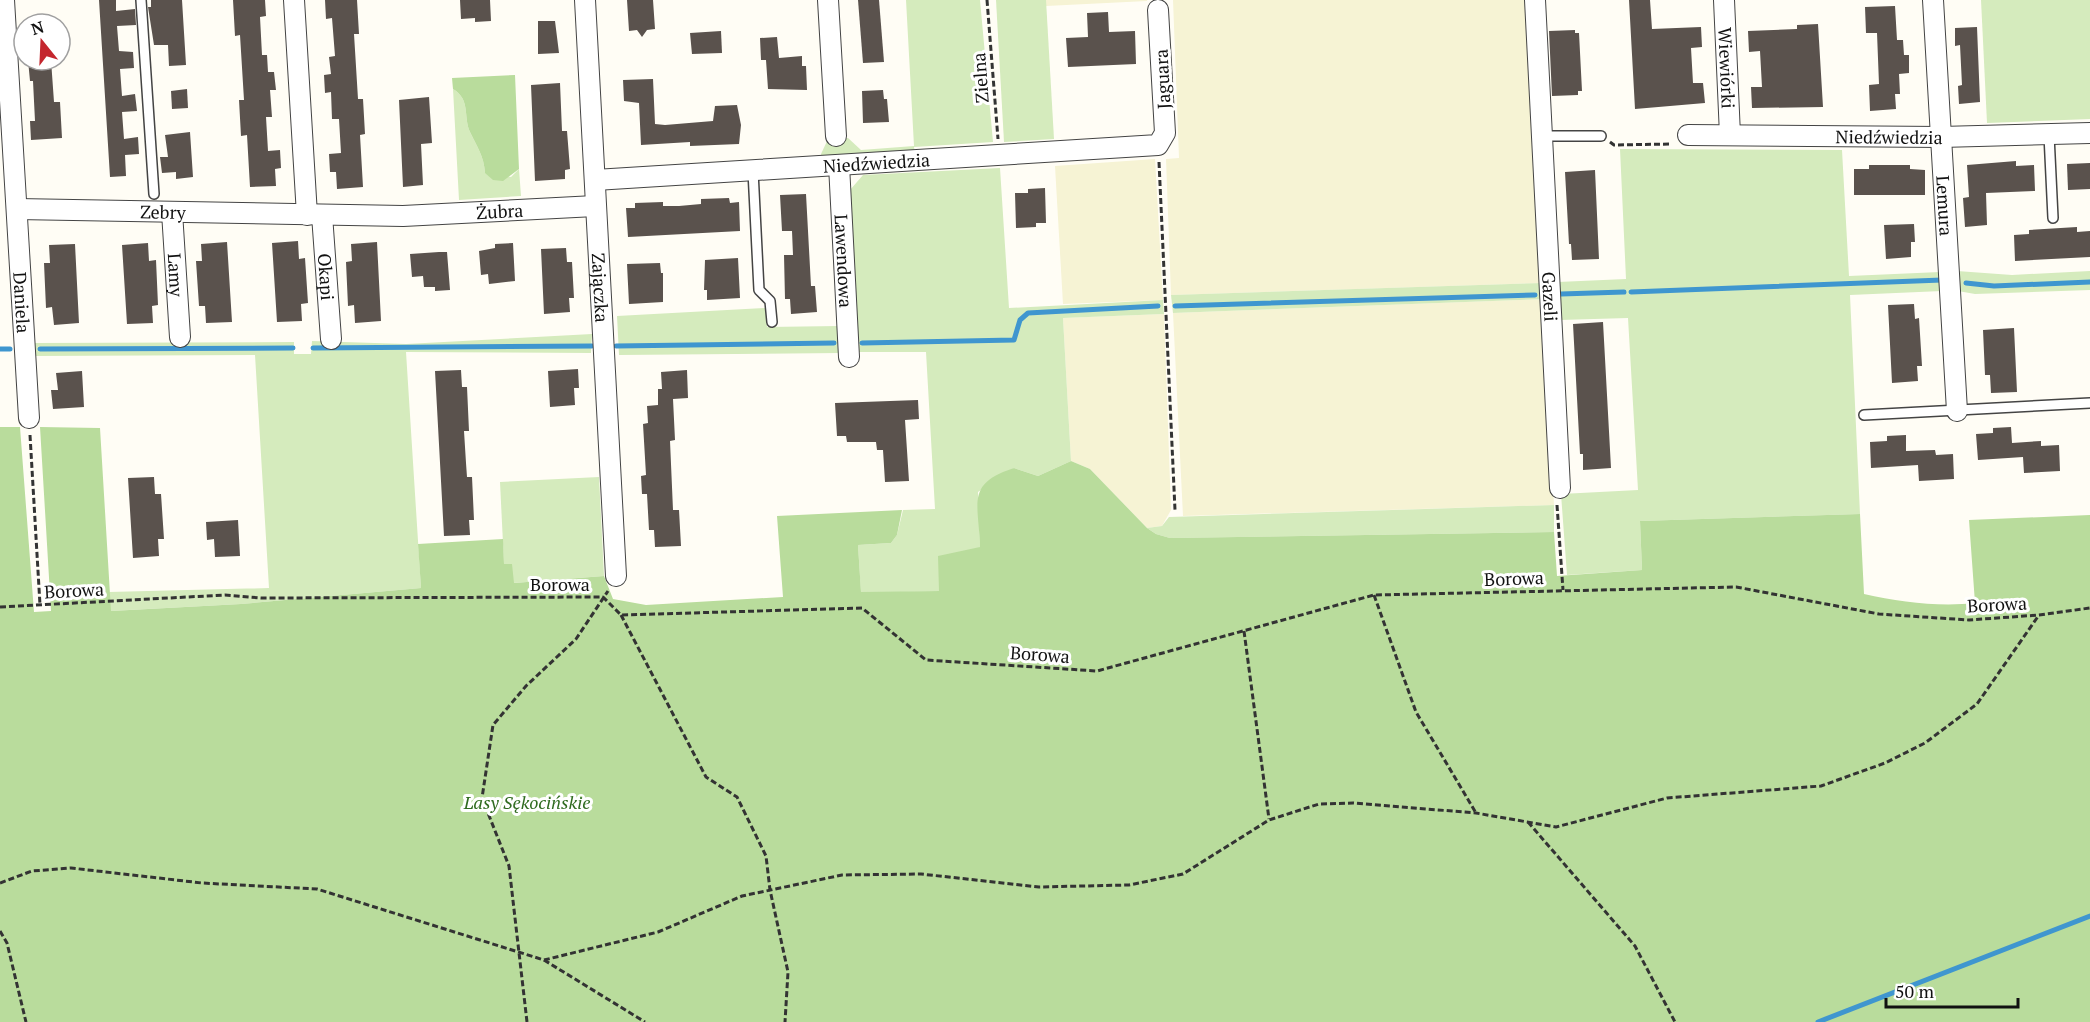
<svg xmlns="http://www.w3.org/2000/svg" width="2090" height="1022" viewBox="0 0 2090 1022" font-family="'PT Serif',serif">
<rect width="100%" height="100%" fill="#fffdf5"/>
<!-- farmland -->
<g fill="#f6f3d4">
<path d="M1046,0H1147V1L1046,6Z"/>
<path d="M1173,0H1527L1542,283L1171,295L1166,159L1179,158Z"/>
<path d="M1155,159L1163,300L1063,304L1055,166Z"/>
<path d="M1543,299L1554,505L1183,516L1173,313Z"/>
<path d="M1164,314L1171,510L1162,526L1147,528L1090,469L1071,461L1063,318Z"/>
</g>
<!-- green -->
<g fill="#d5ebbd">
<path d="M906,0H980L993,142L914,147L915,153L821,161V154L828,139L848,138L861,150L914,146Z"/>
<path d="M996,0H1046L1054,139L1004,142Z"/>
<path d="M1981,0H2090V119L1987,123Z"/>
<path d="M453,89C471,100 463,116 470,132C477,147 484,156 485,173L511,177L519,169L521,196L459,200Z"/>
<path d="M1620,149L1842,150L1849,276L1940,272L1942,291L1850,295L1860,514L1640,521L1642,570L1567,575L1561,494L1638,490L1628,318L1560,320L1558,282L1626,279Z"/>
<path d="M1000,168L1009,308L1163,300L1164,314L1063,318L1071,461L1038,476L1014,468L978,492L980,547L940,591L861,593L858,545L891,543L897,535L903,510L935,509L926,352H855L850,190L863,175Z"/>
<path d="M1957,271L2012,275L2090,271V290L1975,294L1958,291Z"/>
<path d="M1542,283L1543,299L1173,313L1171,295Z"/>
<path d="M766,308L767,327L839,326L841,353L619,355L617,316Z"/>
<path d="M592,334L591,353L406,352L421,588L241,604L110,611L109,592L269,588L255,355L36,356L35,343L294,342V354H311L312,341L406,344Z"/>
<path d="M599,477L604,576L513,583L504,564L500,482Z"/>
<path d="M1554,505V532L1170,538L1156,534L1147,528L1162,526L1169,517Z"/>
</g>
<!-- forest -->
<g fill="#b9dc9c">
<path d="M515,75L519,169L503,181L493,180L485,173C484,156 477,147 470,132C463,116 471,100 453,89L452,78Z"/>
<path d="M0,427H20L34,612L51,611L40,427L100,428L111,611L241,604L421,588L418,544L503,539L504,564H512L514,583L604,576L613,599L646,605L783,597L777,516L902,510L897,535L891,543L858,545L861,592L939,591L938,556L980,547C979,503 965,484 1014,468L1038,476L1071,461L1090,469L1147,528L1156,534L1170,538L1554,532L1557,576L1642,570L1640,521L1860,514L1864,594C1900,602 1939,607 1975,603L1969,520L2090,515V1022H0Z"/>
</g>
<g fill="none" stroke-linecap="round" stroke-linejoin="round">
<!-- stream -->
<g stroke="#3f96cf" stroke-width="5">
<path d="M1966,283L1994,286L2090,282"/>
<path d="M1631,292L1942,280"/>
<path d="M1561,294L1624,292"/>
<path d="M1175,306L1535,295"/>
<path d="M862,343L1014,340L1020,320L1028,313L1158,306"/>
<path d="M616,346L834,343"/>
<path d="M313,348L592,346"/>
<path d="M0,349H10"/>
<path d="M40,349L293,348"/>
<path d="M1818,1022L2090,916"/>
</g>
</g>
<!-- building -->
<g fill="#5a524d">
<path d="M99,0H116V11L135,9L136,25L117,26L119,51L133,52L134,68L120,69L122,96L135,94L137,111L122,112L124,139L138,137L139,154L125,155L126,176L110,177Z"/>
<path d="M151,0H182L186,65L169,66L168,45H154L148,7H151Z"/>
<path d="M233,0H265L266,16L260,17L262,55H267L268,72H274L276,90H270L272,117H266L268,151L280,150L281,168L275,169L276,186L250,187L247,135L241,136L239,100H244L240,35L235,36Z"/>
<path d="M325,0H357L359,34H354L358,99H363L365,134L360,135L363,187L337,189L336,172H330L329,154L341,153L339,119H332L331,92L325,93L324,75L331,74L329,57L335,56L332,18L326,19Z"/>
<path d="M460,0H490L491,21L475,22V18L461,19Z"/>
<path d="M627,0H653L655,29L647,30L642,37L637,30L629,31Z"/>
<path d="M858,0H879L884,62L863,63Z"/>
<path d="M1629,0H1650L1652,29L1701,27L1702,47L1691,48L1693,83H1703L1705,103L1635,109Z"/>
<path d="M1895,6L1897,40H1903L1904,55H1909V73L1899,74L1900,94H1895L1896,109L1870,111L1869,85L1879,84L1877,33H1866L1865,7Z"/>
<path d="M1108,12L1109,32L1135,31L1136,64L1068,67L1066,38L1088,37L1087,13Z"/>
<path d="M538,21H555L559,53L538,54Z"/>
<path d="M1818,24L1823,107L1752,108L1751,87H1762L1760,51L1749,52L1748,31L1797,29V25Z"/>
<path d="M1977,27L1980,102L1959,104L1958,86L1962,85L1960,45L1955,46V28Z"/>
<path d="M1575,30V33H1579L1582,91H1578V95L1552,96L1549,31Z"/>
<path d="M721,31L722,53L692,54L690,33Z"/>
<path d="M777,37L779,58L802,56V66H806L807,90L768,89L766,60H761L760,38Z"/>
<path d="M28,60H51L54,102H60L62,138L31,140L30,121H35L33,81H30Z"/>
<path d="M653,79L655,124L665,125L713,121L715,106L737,105L741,125L739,144L690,146V142L641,145L639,103L624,101L623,80Z"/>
<path d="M560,83L562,131H567L570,169L565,170V179L535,181L531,85Z"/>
<path d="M187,89L188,108L172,109L171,91Z"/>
<path d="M883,90L884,99H887L889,122L863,123L862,91Z"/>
<path d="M429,97L432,143L421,144L423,185L403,187L399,100Z"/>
<path d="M190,132L193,177L176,179V172L162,173L160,157H168L165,135Z"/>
<path d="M2016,161V166L2034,165L2035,191L1986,193L1987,225L1965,227L1963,198L1969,197L1967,165Z"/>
<path d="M2090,163V189L2068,190L2067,164Z"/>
<path d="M1869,165H1910V169L1925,170V195H1854V169H1869Z"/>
<path d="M1595,170L1599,259L1572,260L1571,244H1569L1565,172Z"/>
<path d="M1045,188L1046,223H1036V227L1016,228L1015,193H1028V189Z"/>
<path d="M806,194L811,286H815L817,312L791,314L790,299H785L784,255H793L792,231H782L780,195Z"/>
<path d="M729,198L730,203L739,202L740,231L628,237L626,208H635V203L663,202V206H679L701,204V199Z"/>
<path d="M1914,224L1915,242H1911V257L1886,259L1884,225Z"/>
<path d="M2077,227V232L2090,231V257L2015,261L2014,235L2029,234V230Z"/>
<path d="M298,241L299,259L305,258L308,303L301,304L302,321L277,322L272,243Z"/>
<path d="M227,242L232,322L206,323L205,306H199L196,261H202L201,244Z"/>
<path d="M377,242L381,321L355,323L354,305L348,306L346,262L352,261L351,244Z"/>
<path d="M148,243L149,261L156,260L158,305L152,306L153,323L127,324L122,245Z"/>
<path d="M513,243L515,281L489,284L488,274L481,275L479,251L495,248V244Z"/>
<path d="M75,244L79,323L54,325L52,307L46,308L44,263H50L49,245Z"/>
<path d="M566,248L567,262H572L574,298H569L570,312L544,314L541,249Z"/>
<path d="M439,252H447L450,290L435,291V287H424L423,276L412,277L410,254Z"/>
<path d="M738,258L740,298L707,300V290H704L705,260Z"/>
<path d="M660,263L661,273H663V302L629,304L627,264Z"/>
<path d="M1914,304L1915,319L1919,318L1922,366H1917L1918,381L1892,383L1888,305Z"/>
<path d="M1603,322L1611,468L1583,470V454H1580L1573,324Z"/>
<path d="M2014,328L2017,392L1991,393L1990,375H1985L1983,330Z"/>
<path d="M578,369L579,388H574L575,405L550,407L548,371Z"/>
<path d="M461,370L462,387H467L469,431H464L466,463L467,477H472L474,520H469L470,535L444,536L435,371Z"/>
<path d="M687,370L688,398L673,399L675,440L670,441L673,510H679L681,546L655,547L654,530H649L647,494H642L641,476L646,475L643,424L648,423L647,406L658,405V389H662L661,372Z"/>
<path d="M82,371L84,407L53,409L51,390H58L56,373Z"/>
<path d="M918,400L919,419L905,420L909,481L885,482L883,450H877L876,442H847L846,436H837L835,403Z"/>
<path d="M2011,427L2012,443L2041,441V446L2059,445L2060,471L2024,473L2023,457L1978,460L1976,434L1993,433V428Z"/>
<path d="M1906,435V451L1935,450L1936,455L1953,454L1954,479L1919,481L1918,465L1871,468L1870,442L1887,441V436Z"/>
<path d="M154,477L155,494H161L164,539H158L159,556L133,558L128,478Z"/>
<path d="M238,520L240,556L215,557L214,539L207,540L206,522Z"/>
</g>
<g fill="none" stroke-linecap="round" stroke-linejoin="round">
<defs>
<g id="service">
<path d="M141,0L154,194"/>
<path d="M2049,135L2053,218"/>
<path d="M1542,136H1601"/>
<path d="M753,171L759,290L770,301L772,322"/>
<path d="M1864,415L2090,403"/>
</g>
<g id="minor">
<path id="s1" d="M4,0L29,418"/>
<path d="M294,0L307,215"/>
<path id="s2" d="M585,0L616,576"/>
<path d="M828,0L836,136"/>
<path id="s3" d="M1535,0L1560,488"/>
<path id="s4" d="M1724,0L1730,135"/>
<path id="s5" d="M1933,0L1957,411"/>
<path id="s6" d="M1688,135L1941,137L2090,133"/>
<path id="s7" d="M839,165L849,357"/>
<path id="s8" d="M595,180L1158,145L1165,133L1158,10"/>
<path id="s9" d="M17,209L403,216L595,206"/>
<path id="s10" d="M172,212L180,337"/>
<path id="s11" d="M322,215L331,339"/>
</g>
</defs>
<!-- service casing -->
<use href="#service" stroke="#444" stroke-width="12"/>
<!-- minor casing -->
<use href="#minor" stroke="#444" stroke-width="22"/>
<!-- path -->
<g stroke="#333" stroke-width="3" stroke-dasharray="6 3" stroke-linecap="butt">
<path d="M987,0L998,139"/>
<path d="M1610,142L1614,145L1672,144"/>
<path d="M1159,162L1175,510"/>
<path d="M30,435L40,605"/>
<path d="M1557,505L1563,590"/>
<path d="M1374,595L1416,712L1476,813"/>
<path d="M0,607L225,595L261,598L603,597L621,615L862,608L926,660L1097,671L1374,595L1736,587L1879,614L1969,620L2039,615L2090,608"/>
<path d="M621,615L706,777L737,797L766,856L770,890L788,972L785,1022"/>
<path d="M1244,631L1269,819"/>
<path d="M1528,822L1635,946L1675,1022"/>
<path d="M0,883L32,871L71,868L202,883L317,889L544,960L658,932L742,896L842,875L921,874L1039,887L1129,885L1183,874L1269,820L1319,804L1353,803L1476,813L1556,827L1667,798L1821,786L1885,763L1925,743L1977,704L2039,615"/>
<path d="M0,931L7,943L26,1022"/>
<path d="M544,960L645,1022"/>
<path d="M527,1022L509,866L482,798L493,725L526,686L576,639L608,591"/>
</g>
<!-- service -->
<use href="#service" stroke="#fff" stroke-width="9"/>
<!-- minor -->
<use href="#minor" stroke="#fff" stroke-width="20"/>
</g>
<g text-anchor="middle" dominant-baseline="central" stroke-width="6" stroke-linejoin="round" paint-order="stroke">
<!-- street labels -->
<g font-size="18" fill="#111" stroke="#fff">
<text stroke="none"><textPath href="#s4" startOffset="68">Wiewiórki</textPath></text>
<text transform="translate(980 78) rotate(-94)">Zielna</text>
<text transform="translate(1162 79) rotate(-93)">Jaguara</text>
<text stroke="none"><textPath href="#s6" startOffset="201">Niedźwiedzia</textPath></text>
<text stroke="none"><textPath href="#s8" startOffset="282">Niedźwiedzia</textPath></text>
<text stroke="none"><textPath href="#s5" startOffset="206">Lemura</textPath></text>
<text stroke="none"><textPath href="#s9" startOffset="483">Żubra</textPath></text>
<text stroke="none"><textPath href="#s9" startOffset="146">Zebry</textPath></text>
<text stroke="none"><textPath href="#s7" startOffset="96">Lawendowa</textPath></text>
<text stroke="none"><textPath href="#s10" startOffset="63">Lamy</textPath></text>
<text stroke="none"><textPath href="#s11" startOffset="62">Okapi</textPath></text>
<text stroke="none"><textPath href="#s2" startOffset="288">Zajączka</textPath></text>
<text stroke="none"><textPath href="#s3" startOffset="297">Gazeli</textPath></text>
<text stroke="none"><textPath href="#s1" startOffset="303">Daniela</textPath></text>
<text transform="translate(1514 578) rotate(-2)">Borowa</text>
<text x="560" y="584">Borowa</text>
<text transform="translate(74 590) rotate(-3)">Borowa</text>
<text transform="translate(1997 604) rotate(-3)">Borowa</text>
<text transform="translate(1040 654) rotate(4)">Borowa</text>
</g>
<!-- park labels -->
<g font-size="18" font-style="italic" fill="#2f6b1f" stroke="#fff">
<text x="527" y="802">Lasy Sękocińskie</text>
</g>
</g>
<!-- north arrow -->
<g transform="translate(42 42) rotate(342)"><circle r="28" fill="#ffffff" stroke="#a0a0a0" stroke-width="1.5"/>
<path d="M0-4.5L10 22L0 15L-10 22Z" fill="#c4262e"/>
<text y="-9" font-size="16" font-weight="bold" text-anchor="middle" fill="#111111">N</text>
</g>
<!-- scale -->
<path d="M1886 998v9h132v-9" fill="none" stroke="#111111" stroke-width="3"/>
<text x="1895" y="998" font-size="18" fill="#111111" stroke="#ffffff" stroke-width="4.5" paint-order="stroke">50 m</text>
</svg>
